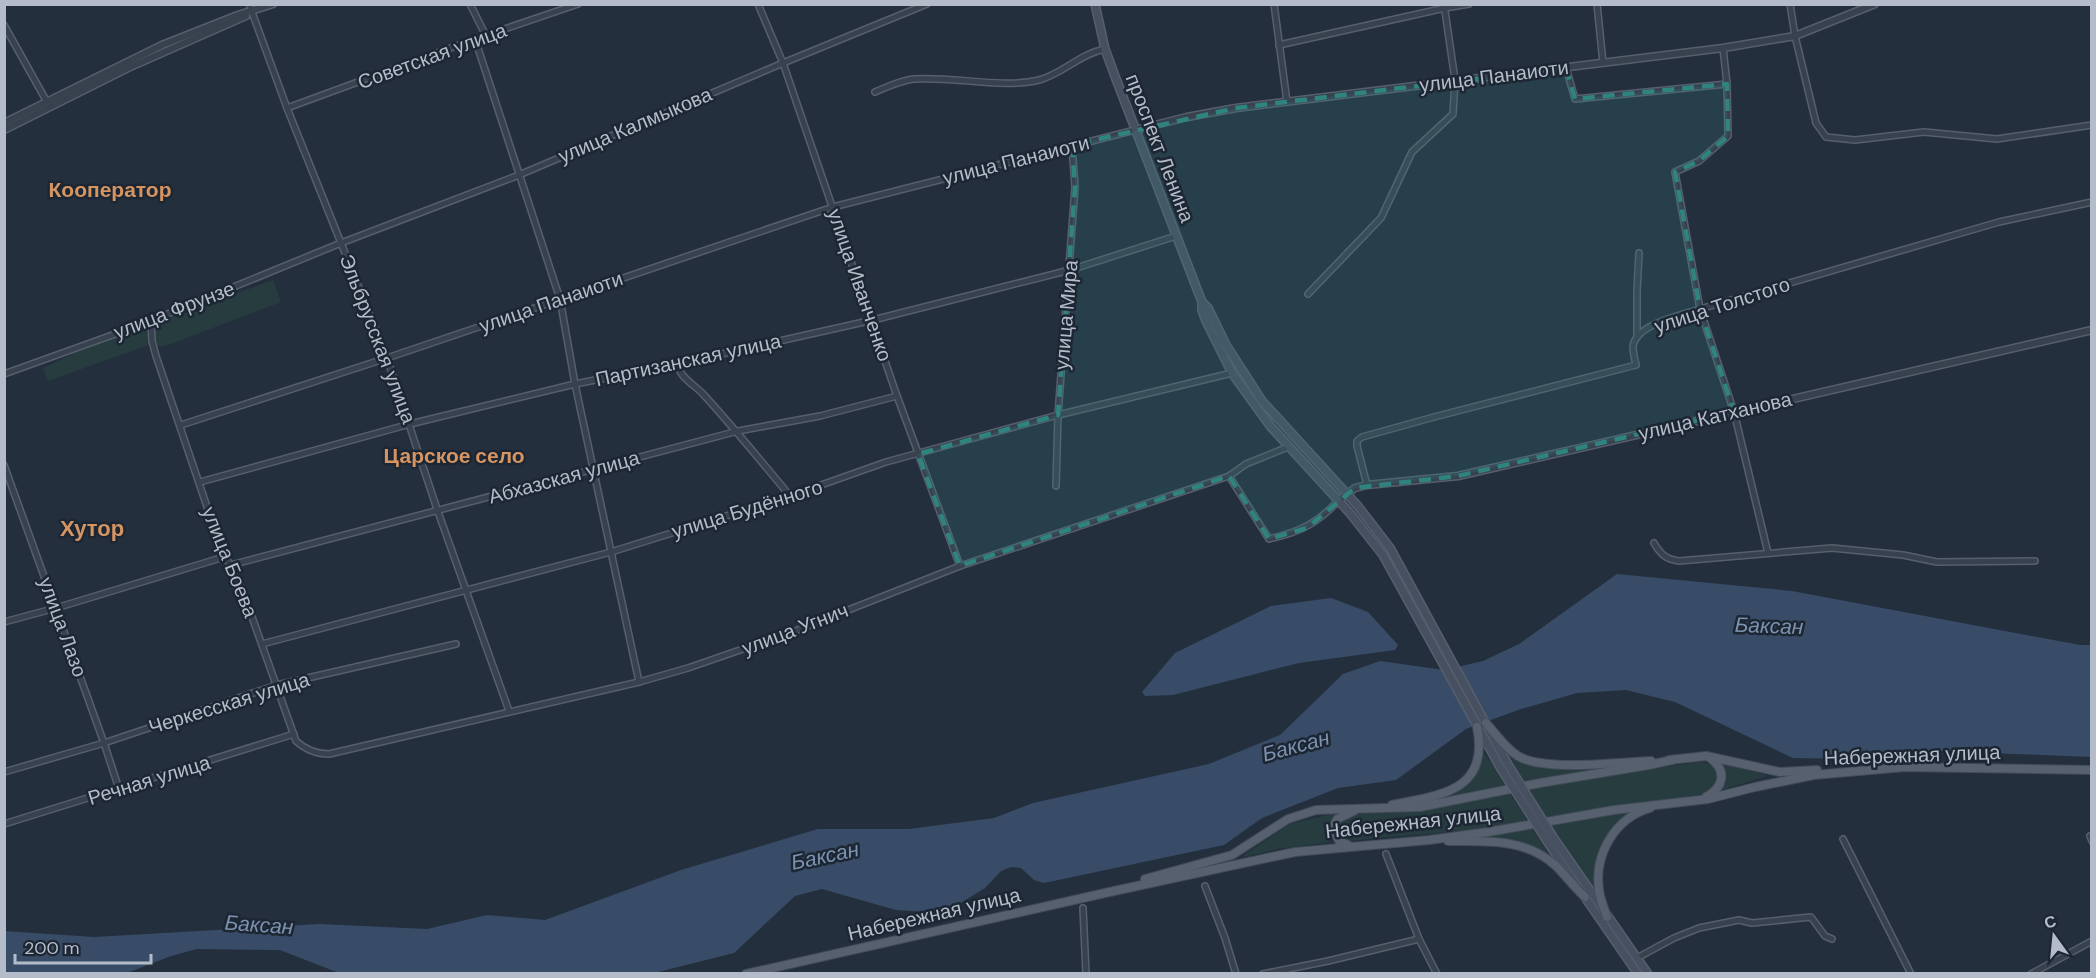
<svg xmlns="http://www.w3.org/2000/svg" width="2096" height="978" viewBox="0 0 2096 978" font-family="'DM Sans',sans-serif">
<rect width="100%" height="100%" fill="#242f3e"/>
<!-- green -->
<g fill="#263c3f">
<path d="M273,280L281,302L163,347L151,344L48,381L43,368L75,353Z"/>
<path d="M1508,752L1524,762L1630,765L1524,781L1507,753Z"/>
<path d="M1482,754L1486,755L1506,785L1417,804L1439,797L1480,765Z"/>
<path d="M1698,762C1723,762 1725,788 1701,794L1547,818L1529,788Z"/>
<path d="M1721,763L1765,775L1767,776L1722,790L1725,779Z"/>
<path d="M1509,792L1528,822L1473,830L1346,841L1340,838L1336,833L1338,820L1349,815L1414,811Z"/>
<path d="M1629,810C1604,833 1596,852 1595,885L1591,886L1551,825Z"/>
<path d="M1328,815H1333L1328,828L1331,842L1277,849L1244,857V855L1290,824Z"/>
<path d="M1531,828L1549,854L1547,856C1518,838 1499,838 1466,839Z"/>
</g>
<!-- water -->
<g fill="#394c67">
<path d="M1617,574L1792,591L2080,645H2091V757L1942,751L1887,754L1847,759L1793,758L1675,702L1626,690L1577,693L1521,709L1466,729L1396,780L1338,788L1262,818L1224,845L1044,883L1034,880L1021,868L1011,867L1001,871L985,888L959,904L927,912L896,910L822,889L795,896L734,953L654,973H339L280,950L197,949L171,956L127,973H5L4,931L94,937L319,924L427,929L487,915L545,920L681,870L818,829H909L994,818L1033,803L1209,764L1280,735L1343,674L1380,661L1444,670L1483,661L1519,644Z"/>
<path d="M1331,598L1368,612L1398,645L1395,650L1299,663L1173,695L1145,696L1142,692L1175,653L1271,606Z"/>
</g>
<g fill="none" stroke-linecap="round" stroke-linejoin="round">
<defs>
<g id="minor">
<path d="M249,4L287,108L387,358L437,509L509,711"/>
<path d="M470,4L486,36"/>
<path d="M758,4L783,63L897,396L960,566"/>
<path d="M1274,4L1287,102"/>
<path d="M1597,4L1603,63"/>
<path d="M1790,4L1795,36L1816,123L1826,137L1855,140L1924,132L1997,139L2092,125"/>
<path d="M4,25L47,102"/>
<path d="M475,39L560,299L575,384L639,682"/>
<path d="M1279,45L1445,8L1469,4"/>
<path d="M1723,48L1727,84L1728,136L1699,161L1675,172L1700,309L1734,412L1768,553"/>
<path d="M1566,68L1575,99L1727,84"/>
<path d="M875,92C887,87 901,80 914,79C953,76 1002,89 1039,80C1063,74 1079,54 1105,49"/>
<path d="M287,108L475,39L578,4"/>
<path d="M1308,294L1381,218L1412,152L1453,114L1455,80L1444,4"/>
<path d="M151,320L152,341L156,356L224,557L231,565L246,600L296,741C306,750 316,754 329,754L639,682L688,668L795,631L960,566L1229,476L1246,464L1288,447"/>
<path d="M1637,337V291L1639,253"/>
<path d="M677,364C680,378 695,385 704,395C734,428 762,462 790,496"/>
<path d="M4,374L143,324L341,243L519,175L783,63L927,4"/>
<path d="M181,425L387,358L833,207L1135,130"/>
<path d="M4,465L104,743L119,789"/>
<path d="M1229,476L1269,539C1300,532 1318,523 1339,500"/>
<path d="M200,482L410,424L575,384L677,364L873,320L1070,270L1176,236"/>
<path d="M1367,485L1357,446V441L1362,437L1434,417L1636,365C1635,360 1633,353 1633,347C1635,324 1682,315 1700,309L1999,222L2092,202"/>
<path d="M1056,486L1058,415L1075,187L1072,145"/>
<path d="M1654,543C1661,555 1666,559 1679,561L1832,548L1903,555L1937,562L2035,561"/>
<path d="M231,565L738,431L820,416L897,396"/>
<path d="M4,622L56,608L224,557"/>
<path d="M262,644L611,552L790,496L886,462L1058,415L1232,373"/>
<path d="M4,772L104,743L277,685L456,644"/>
<path d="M4,824L294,734"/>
<path d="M2090,836L2092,841"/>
<path d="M1843,839L1911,974"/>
<path d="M1386,854L1419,939L1437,974"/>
<path d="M1205,886L1225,938L1236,974"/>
<path d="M1083,908L1086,974"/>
<path d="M1637,958L1674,938L1699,928L1739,920L1752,923L1811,917L1825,936L1832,939"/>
<path d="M1263,974L1328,961L1419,939"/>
<path d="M2031,974L2092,941"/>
</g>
<g id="tertiary">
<path d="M4,123L162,45L238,15L273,4"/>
<path d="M4,130L128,68L246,16"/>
<path d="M1135,130L1187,117L1236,108L1723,48L1795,36L1875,4"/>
<path d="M1339,500L1355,488L1367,485L1458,476L2092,330"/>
</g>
<g id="secondary">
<path d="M1095,4L1105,49L1116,79L1202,302V310L1206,321L1232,373L1271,427L1349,512L1383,555L1500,767"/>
<path d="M1202,302L1208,308L1226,345L1262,401L1357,505L1390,548L1507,763"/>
<path d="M1553,837L1648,974"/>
<path d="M1547,841L1575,883"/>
<path d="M1582,893L1638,974"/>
</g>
<g id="primary">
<path d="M1486,723C1496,734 1505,748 1518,756C1544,772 1620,762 1651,761"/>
<path d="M1669,760L1706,756L1780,772L1817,770"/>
<path d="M1706,797C1723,788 1728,771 1710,758"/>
<path d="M1392,805C1441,795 1490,791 1477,727"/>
<path d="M1448,841C1486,841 1526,838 1556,866C1566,876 1574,887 1585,897"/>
<path d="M1348,845L1339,841L1333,828L1337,819L1354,811"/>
<path d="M1145,879L1232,855L1288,819L1316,810L1420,807L1540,783L1649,765L1672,760"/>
<path d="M1607,917C1604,908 1600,899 1599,890C1594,854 1615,818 1650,808"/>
<path d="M746,974L1114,891L1295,852L1429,840L1488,832L1614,810L1708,799L1755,787L1814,775L1905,767L2092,770"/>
</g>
</defs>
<!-- minor casing -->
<use href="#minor" stroke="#565f6c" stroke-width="8"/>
<!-- tertiary casing -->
<use href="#tertiary" stroke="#565f6c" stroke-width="9"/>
<!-- secondary casing -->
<use href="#secondary" stroke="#565f6c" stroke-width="10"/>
<!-- primary casing -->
<use href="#primary" stroke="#414a57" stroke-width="10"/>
<!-- minor -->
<use href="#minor" stroke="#38414e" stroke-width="5"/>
<!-- tertiary -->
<use href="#tertiary" stroke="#38414e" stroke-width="6"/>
<!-- secondary -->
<use href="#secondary" stroke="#465061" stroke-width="7"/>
<!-- primary -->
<use href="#primary" stroke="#56606e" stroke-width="8"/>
<defs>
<g id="secondary-bridge">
<path d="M1507,763L1553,837"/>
<path d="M1500,767L1547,841"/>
</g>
</defs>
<!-- secondary-bridge casing -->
<use href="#secondary-bridge" stroke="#565f6c" stroke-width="10" stroke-linecap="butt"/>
<!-- secondary-bridge -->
<use href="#secondary-bridge" stroke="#465061" stroke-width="7"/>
</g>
<!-- marked area -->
<path fill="#308480" fill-opacity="0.2" stroke="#308480" stroke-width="4.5" stroke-dasharray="12 8" stroke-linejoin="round" d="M1566,68L1575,99L1727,84L1728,136L1699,161L1675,172L1700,309L1734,412L1458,476L1355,488L1307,528L1269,539L1229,476L960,566L918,454L1058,415L1075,187L1072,145L1236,108Z"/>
<g text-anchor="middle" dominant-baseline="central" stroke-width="5" stroke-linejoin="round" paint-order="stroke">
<!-- street labels -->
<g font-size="20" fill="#b4bcc9" stroke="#1d2633">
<text transform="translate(432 56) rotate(-20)">Советская улица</text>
<text transform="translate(1494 76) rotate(-7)">улица Панаиоти</text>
<text transform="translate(635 125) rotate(-23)">улица Калмыкова</text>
<text transform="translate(1160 148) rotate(69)">проспект Ленина</text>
<text transform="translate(1016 160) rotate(-14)">улица Панаиоти</text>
<text transform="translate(860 285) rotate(71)">улица Иванченко</text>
<text transform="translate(551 302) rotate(-19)">улица Панаиоти</text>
<text transform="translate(1722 305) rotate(-18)">улица Толстого</text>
<text transform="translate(174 310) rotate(-21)">улица Фрунзе</text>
<text transform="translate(1066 315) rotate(-85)">улица Мира</text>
<text transform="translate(378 339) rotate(69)">Эльбрусская улица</text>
<text transform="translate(688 360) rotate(-12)">Партизанская улица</text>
<text transform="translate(1715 416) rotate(-13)">улица Катханова</text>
<text transform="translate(564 477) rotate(-15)">Абхазская улица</text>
<text transform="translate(747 509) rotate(-17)">улица Будённого</text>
<text transform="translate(230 562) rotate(68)">улица Боева</text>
<text transform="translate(63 627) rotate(70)">улица Лазо</text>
<text transform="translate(795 629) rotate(-21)">улица Угнич</text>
<text transform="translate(229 703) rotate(-17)">Черкесская улица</text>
<text transform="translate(1912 755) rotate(-2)">Набережная улица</text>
<text transform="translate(149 780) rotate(-17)">Речная улица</text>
<text transform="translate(1413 822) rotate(-6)">Набережная улица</text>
<text transform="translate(934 914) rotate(-13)">Набережная улица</text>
</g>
<!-- neighbourhood labels -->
<g font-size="21" font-weight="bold" fill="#d59563" stroke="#1d2633">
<text x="110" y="190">Кооператор</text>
<text x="454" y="456">Царское село</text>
</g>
<!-- water labels -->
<g font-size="21" font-style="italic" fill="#7c92b1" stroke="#1d2633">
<text transform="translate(1769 626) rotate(2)">Баксан</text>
<text transform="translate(1296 746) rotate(-15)">Баксан</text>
<text transform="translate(825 856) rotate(-12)">Баксан</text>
<text transform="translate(259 925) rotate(4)">Баксан</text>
</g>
<!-- quarter labels -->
<g font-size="22" font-weight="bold" fill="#d59563" stroke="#1d2633">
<text x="92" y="528">Хутор</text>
</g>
</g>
<!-- border -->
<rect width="2096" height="978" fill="none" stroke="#b4bcc9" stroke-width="12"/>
<!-- north arrow -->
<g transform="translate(2054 936) rotate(345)" stroke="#1d2633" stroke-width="4.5" paint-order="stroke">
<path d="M0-4.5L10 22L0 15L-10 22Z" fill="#b4bcc9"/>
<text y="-9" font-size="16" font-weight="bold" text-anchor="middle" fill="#b4bcc9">С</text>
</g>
<!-- scale -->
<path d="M15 954v9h136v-9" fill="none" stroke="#b4bcc9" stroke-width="3"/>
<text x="24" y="954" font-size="18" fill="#b4bcc9" stroke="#1d2633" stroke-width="4.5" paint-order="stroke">200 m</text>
</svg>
